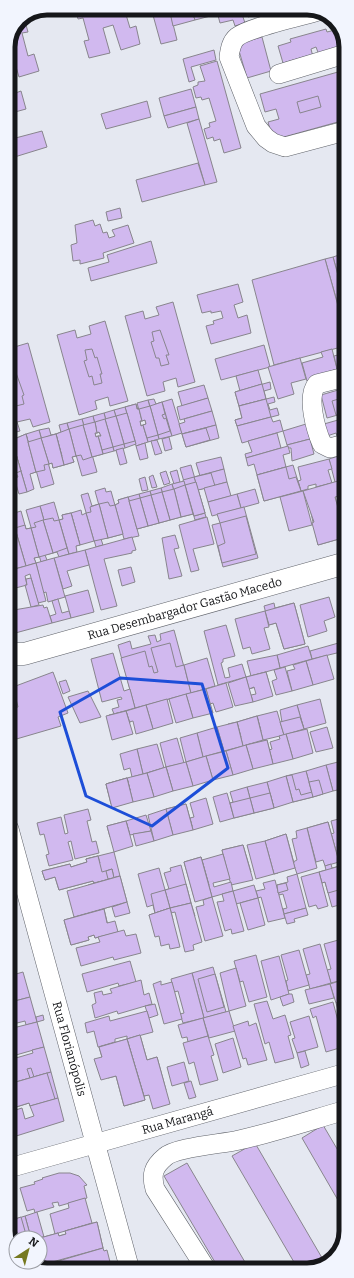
<svg xmlns="http://www.w3.org/2000/svg" width="354" height="1278" viewBox="0 0 354 1278" font-family="Bitter,serif">
<rect width="100%" height="100%" fill="#e5e8f1"/>
<!-- building -->
<g fill="#d1b9ef" stroke="#88858d">
<path d="M75,8H97V10L124,8L130,28L136,26L140,44L121,50L113,25L103,28L110,53L89,58L84,41L89,40L83,18L78,19Z"/>
<path d="M151,8H169L177,40L161,44Z"/>
<path d="M169,8H191L195,20L173,26Z"/>
<path d="M191,8H216L218,14L195,20Z"/>
<path d="M216,8H240L245,23L235,26L233,20L220,23Z"/>
<path d="M245,8H265L266,12L248,17Z"/>
<path d="M265,8H289V9L267,15Z"/>
<path d="M24,18L28,32L22,33L28,56L34,54L39,71L19,77L12,53L8,54V47L20,19Z"/>
<path d="M326,29L327,32L339,29L345,39V45L319,55L316,47L311,49L313,57L307,56L283,63L278,46L291,42L290,39Z"/>
<path d="M262,37L271,71L247,78L237,44Z"/>
<path d="M214,50L216,60L191,67L195,80L189,82L183,59Z"/>
<path d="M217,61L241,148L224,153L220,139L214,141L213,137L207,139L204,129L210,127L209,123L216,121L209,98L202,100L201,97L196,98L193,87L198,85V82L205,81L200,66Z"/>
<path d="M345,70V89L339,90L342,101L345,100V120L273,140L268,122L279,119L276,109L265,112L260,94Z"/>
<path d="M9,89L10,95L21,91L26,109L15,112L12,103L8,104Z"/>
<path d="M191,89L196,107L164,116L159,98Z"/>
<path d="M318,96L321,107L300,113L297,102Z"/>
<path d="M147,101L151,117L106,129L101,114Z"/>
<path d="M196,107L199,119L168,128L164,116Z"/>
<path d="M199,119L217,182L205,185L187,123Z"/>
<path d="M42,131L47,147L8,159V140Z"/>
<path d="M198,163L205,185L142,202L136,180Z"/>
<path d="M120,208L122,218L108,221L106,212Z"/>
<path d="M93,220L95,226L100,224L103,233L107,232L109,238L115,236L112,230L128,225L134,243L103,253L104,258L80,264V260L73,261L71,245L77,243L75,225Z"/>
<path d="M151,241L157,263L91,281L88,268L109,262L107,255Z"/>
<path d="M345,253V263L338,265L345,291L343,292L333,257Z"/>
<path d="M333,257L345,301V310L340,312L325,259Z"/>
<path d="M325,259L345,331V346L274,365L252,280Z"/>
<path d="M345,263V301L343,292L345,291L338,265Z"/>
<path d="M238,284L243,302L234,305L238,318L247,315L251,333L211,344L206,326L214,324L213,321L223,318L221,311L211,313V311L202,313L197,295Z"/>
<path d="M173,302L195,382L178,387L176,378L163,382L165,391L147,396L125,316L143,311L145,319L159,315L156,307Z"/>
<path d="M105,321L128,401L110,406L108,397L95,401L97,409L79,415L57,335L75,330L77,338L91,334L89,326Z"/>
<path d="M160,330L169,355H166L169,364L161,366L159,358H156L151,342L154,341L152,332Z"/>
<path d="M28,343L50,422L33,427L30,419L17,422L20,431L8,434V357L13,355L11,348Z"/>
<path d="M264,345L270,367L221,380L215,359Z"/>
<path d="M92,349L95,358L97,357L102,374H100L102,383L94,385L92,376L89,377L84,361L87,360L85,350Z"/>
<path d="M332,349L337,369L328,372L329,375L307,381L302,363L323,357L321,352Z"/>
<path d="M345,353V370L338,372L334,356Z"/>
<path d="M300,358L306,379L291,383L294,394L278,399L268,367Z"/>
<path d="M15,370L24,395L22,396L24,404L16,406L14,398L11,399L8,389V372Z"/>
<path d="M258,370L262,384L240,391L236,376Z"/>
<path d="M270,382L271,389L264,391L266,399L239,406L235,392Z"/>
<path d="M262,384L266,399L239,406L235,392Z"/>
<path d="M204,385L208,398L182,406L178,392Z"/>
<path d="M345,388V413L327,418L321,395Z"/>
<path d="M274,397L275,402L268,404L270,410L277,408L279,415L237,426L235,420L242,418L239,406Z"/>
<path d="M345,397V413L336,415L332,401Z"/>
<path d="M208,398L212,411L180,420L177,407Z"/>
<path d="M154,399L156,404L162,402L172,436L159,439L148,400Z"/>
<path d="M172,399L182,433L172,436L162,402Z"/>
<path d="M266,399L271,417L237,426L235,420L242,418L239,406Z"/>
<path d="M148,400L159,439L148,442L143,425L146,424L145,420L142,421L137,403Z"/>
<path d="M162,402L165,414L162,415L164,419L166,418L170,431L158,435L150,406Z"/>
<path d="M136,404L142,421H140L141,426L143,425L147,438L135,441L125,407Z"/>
<path d="M136,404L137,409H139L142,421H140L141,426L143,425L148,442L136,446L125,407Z"/>
<path d="M150,406L158,435L147,438L143,425L146,424L145,420L142,421L139,409Z"/>
<path d="M125,407L136,444L125,448L114,410Z"/>
<path d="M114,410L125,448L114,451L104,413Z"/>
<path d="M212,411L216,425L182,434L179,424L185,422L184,419Z"/>
<path d="M104,413L114,451L103,454L98,436H101L99,432L97,433L93,416Z"/>
<path d="M127,413L135,441L124,444L116,416Z"/>
<path d="M93,416L97,433H95L96,437L98,436L103,454L92,457L82,419Z"/>
<path d="M116,416L124,444L113,447L105,419Z"/>
<path d="M271,417L273,422L280,420L283,431L242,443L237,426Z"/>
<path d="M345,418V436L338,438L336,433L327,436L324,424Z"/>
<path d="M82,419L97,472L82,476L67,423Z"/>
<path d="M105,419L113,447L102,450L98,436H101L99,432L97,433L95,422Z"/>
<path d="M95,422L97,433H95L96,437L98,436L103,454L92,457L83,425Z"/>
<path d="M67,423L76,456L72,457L74,462L64,465L56,434L61,432L59,425Z"/>
<path d="M306,424L310,439L287,445L283,431Z"/>
<path d="M83,425L92,457L83,460L81,455L76,456L69,429Z"/>
<path d="M216,425L219,438L186,447L182,434Z"/>
<path d="M49,428L51,435L56,434L64,465L53,468L52,463L49,464L39,430Z"/>
<path d="M206,428L210,440L186,447L182,434Z"/>
<path d="M69,429L76,456L72,457L74,462L64,465L56,434Z"/>
<path d="M39,430L54,484L41,488L26,434Z"/>
<path d="M277,433L281,448L246,458L245,454L252,452L248,441Z"/>
<path d="M26,434L36,472L22,476L12,440Z"/>
<path d="M26,434L36,472L30,474L34,489L27,492L12,440Z"/>
<path d="M56,434L62,456L52,458L46,437Z"/>
<path d="M56,434L64,465L53,468L52,463L49,464L41,438Z"/>
<path d="M169,437L172,449L165,451L162,439Z"/>
<path d="M41,438L49,464L44,465L45,470L36,472L28,442Z"/>
<path d="M310,439L314,454L292,461L291,448H288L287,445Z"/>
<path d="M157,440L162,453L155,455L151,441Z"/>
<path d="M8,442L9,445L13,444L27,492L19,494L14,478L8,480Z"/>
<path d="M145,443L148,458L140,460L136,446Z"/>
<path d="M13,444L21,471L16,473L18,477L8,480V445Z"/>
<path d="M288,446L290,453L283,455L286,467L257,475L254,464L248,466L246,458Z"/>
<path d="M123,448L127,463L120,465L116,450Z"/>
<path d="M345,454V479L335,482L329,459Z"/>
<path d="M221,457L224,469L200,476L196,463Z"/>
<path d="M329,459L332,469L328,470L332,483L316,487V484L308,486V489L301,491L298,481L301,480L298,467Z"/>
<path d="M191,465L206,517L195,520L180,468Z"/>
<path d="M293,465L301,491L264,501L257,475Z"/>
<path d="M286,467L289,479L296,477L301,491L264,501L257,475Z"/>
<path d="M224,469L227,482L198,490L194,477Z"/>
<path d="M177,470L180,482L174,484L170,472Z"/>
<path d="M166,471L170,483L164,485L160,473Z"/>
<path d="M211,473L215,486L198,490L194,477Z"/>
<path d="M153,475L157,487L152,488L149,477Z"/>
<path d="M145,477L148,490L142,491L139,479Z"/>
<path d="M194,477L205,513L194,516L183,480Z"/>
<path d="M8,479L13,496L8,497Z"/>
<path d="M345,479L346,494L335,497L340,515L342,514L346,537L318,545L308,499L320,496L318,487Z"/>
<path d="M345,479L346,494L335,497L340,515L346,513V537L318,545L312,523L314,522L303,491Z"/>
<path d="M184,481L193,514L181,517L172,484Z"/>
<path d="M196,482L205,513L194,516L185,485Z"/>
<path d="M227,482L231,496L208,502L204,488Z"/>
<path d="M172,484L181,517L170,520L161,488Z"/>
<path d="M185,485L193,514L181,517L174,489Z"/>
<path d="M105,488L106,492L111,491L123,534L108,538L95,491Z"/>
<path d="M161,488L170,520L159,523L150,491Z"/>
<path d="M174,489L181,517L170,520L162,492Z"/>
<path d="M255,489L259,503L241,508L237,494Z"/>
<path d="M150,491L159,523L148,526L139,494Z"/>
<path d="M303,491L312,525L289,531L280,497Z"/>
<path d="M162,492L170,520L159,523L151,495Z"/>
<path d="M88,493L92,506L99,504L108,538L101,539L103,545L96,547L81,495Z"/>
<path d="M139,494L148,526L137,529L128,497Z"/>
<path d="M237,494L241,508L212,516L208,502Z"/>
<path d="M151,495L159,523L148,526L140,498Z"/>
<path d="M128,497L137,529L123,534L115,505L119,503L118,500Z"/>
<path d="M128,497L139,536L124,539L115,505L119,503L118,500Z"/>
<path d="M140,498L148,526L137,529L129,501Z"/>
<path d="M54,502L69,554L59,557L57,552L53,553L40,506Z"/>
<path d="M108,502L110,506L115,505L123,534L108,538L99,504Z"/>
<path d="M99,504L108,538L94,541L86,513L91,512L90,507Z"/>
<path d="M40,506L53,553L45,555L47,560L41,562L26,510Z"/>
<path d="M244,507L258,558L223,567L212,525L220,523L217,514Z"/>
<path d="M81,510L82,515L86,513L94,541L80,545L71,513Z"/>
<path d="M21,511L26,529L31,528L39,557L34,558L36,563L26,566L11,514Z"/>
<path d="M71,513L80,545L67,548L59,520L63,519L62,515Z"/>
<path d="M71,513L80,545L76,546L77,552L69,554L59,520L63,519L62,515Z"/>
<path d="M11,514L26,566L14,569L8,547V534L11,533L8,515Z"/>
<path d="M246,516L256,554L222,563L218,546L225,543L220,523Z"/>
<path d="M207,517L214,544L193,549L199,570L191,572L179,525Z"/>
<path d="M53,518L54,521L59,520L67,548L53,553L43,520Z"/>
<path d="M43,520L53,553L39,557L31,528L36,527L34,523Z"/>
<path d="M25,525L26,529L31,528L39,557L34,558L36,563L26,566L15,528Z"/>
<path d="M16,532L26,566L14,569L8,547V534Z"/>
<path d="M175,535L179,548L174,549L182,576L169,579L162,538Z"/>
<path d="M132,537L136,550L132,551V553L104,559L117,606L101,610L85,550Z"/>
<path d="M8,547L13,564L8,566Z"/>
<path d="M8,547L13,564L8,566Z"/>
<path d="M85,550L89,565L67,571L72,586L63,589L54,558Z"/>
<path d="M54,558L65,597L48,602L46,592L43,593L36,563Z"/>
<path d="M36,563L46,601L38,603L30,574L25,576L27,585L8,590V571Z"/>
<path d="M131,567L135,582L122,586L118,570Z"/>
<path d="M31,578L39,605L31,607L25,585H27L26,579Z"/>
<path d="M88,590L94,612L71,618L65,596Z"/>
<path d="M329,597L335,617L324,621L327,631L308,637L300,605Z"/>
<path d="M58,599L62,613L69,611L71,618L52,623L50,616L56,614L52,601Z"/>
<path d="M274,603L275,608L294,603L305,644L284,649L276,623L269,625L264,606Z"/>
<path d="M294,603L305,644L284,649L276,623L269,625L265,611Z"/>
<path d="M43,605L44,608L47,607L52,623L8,635V611Z"/>
<path d="M265,611L269,627L264,628L270,649L252,654L250,647L243,649L235,619Z"/>
<path d="M226,625L235,656L223,659V662L221,663L225,678L230,677L228,668L242,664L246,677L218,685L204,631Z"/>
<path d="M174,630L191,693L135,708L118,645L130,641L132,649L151,644L148,636L155,635L157,642L161,640L160,634Z"/>
<path d="M342,642L345,651L312,659L310,651Z"/>
<path d="M170,643L176,667L184,665L191,693L135,708L121,658L145,651L149,667L152,666L154,673L158,672L151,648Z"/>
<path d="M308,646L312,659L280,668L277,655Z"/>
<path d="M113,653L124,691L130,689L135,708L114,714L112,709L119,707L117,700L122,699L121,697L102,702L91,659Z"/>
<path d="M277,655L280,668L251,676L247,661Z"/>
<path d="M327,655L334,679L313,685L306,661Z"/>
<path d="M207,658L215,686L191,693L184,665Z"/>
<path d="M306,661L313,685L292,691L287,671L295,669L293,665Z"/>
<path d="M285,667L292,691L276,695L272,681L277,679L274,670Z"/>
<path d="M53,672L68,713L58,717L61,726L13,740L8,724V709L18,707L13,687Z"/>
<path d="M266,672L269,683L249,689L246,677Z"/>
<path d="M266,672L273,696L253,702L251,695L256,694L254,687L249,689L246,677Z"/>
<path d="M246,677L253,702L235,706L228,683Z"/>
<path d="M66,680L70,691L63,694L59,682Z"/>
<path d="M226,683L233,707L216,712L213,703L210,704L206,689Z"/>
<path d="M206,689L213,713L193,718L186,694Z"/>
<path d="M88,691L101,717L80,723L68,697Z"/>
<path d="M186,694L193,718L176,723L169,699Z"/>
<path d="M167,699L173,723L153,729L146,705Z"/>
<path d="M320,699L326,723L304,729L297,705Z"/>
<path d="M146,705L153,729L136,734L133,721L129,722L126,711Z"/>
<path d="M297,705L304,729L284,735L280,710Z"/>
<path d="M126,711L130,723L113,728L109,715Z"/>
<path d="M126,711L133,734L112,740L106,716Z"/>
<path d="M277,711L284,735L263,740L257,716Z"/>
<path d="M257,716L261,731L245,735L247,741L252,739L253,743L243,746L237,722Z"/>
<path d="M257,716L263,740L243,746L237,722Z"/>
<path d="M300,717L304,729L284,735L280,722Z"/>
<path d="M237,722L241,737L237,738L239,747L224,751L220,741L224,740L221,730L230,728L228,724Z"/>
<path d="M237,722L243,746L224,751L217,727Z"/>
<path d="M217,727L224,751L203,757L197,733Z"/>
<path d="M327,727L333,748L316,752L310,732Z"/>
<path d="M307,729L313,753L293,759L286,734Z"/>
<path d="M197,733L203,757L186,762L180,738Z"/>
<path d="M286,734L293,759L273,764L269,750L272,749L270,742L280,739L279,736Z"/>
<path d="M177,738L184,763L166,767L160,743Z"/>
<path d="M267,740L272,760L252,765L246,745Z"/>
<path d="M267,740L273,764L253,769L246,745Z"/>
<path d="M157,744L164,768L143,774L137,749Z"/>
<path d="M246,745L253,769L233,775L226,751Z"/>
<path d="M137,749L143,774L132,777L130,768L124,770L120,754Z"/>
<path d="M226,751L233,775L213,780L206,756Z"/>
<path d="M206,756L213,780L193,786L186,762Z"/>
<path d="M346,760V788L333,791L326,765Z"/>
<path d="M186,762L193,786L173,791L166,767Z"/>
<path d="M326,765L333,791L313,797L306,771Z"/>
<path d="M166,767L171,785L152,791L147,773Z"/>
<path d="M166,767L173,791L154,797L147,773Z"/>
<path d="M306,771L313,797L293,802L286,776Z"/>
<path d="M147,773L154,797L133,802L127,778Z"/>
<path d="M292,775L296,790L299,789L301,795L312,792L313,797L293,802L286,776Z"/>
<path d="M286,776L293,802L274,808L267,782Z"/>
<path d="M127,778L130,790L109,795L106,784Z"/>
<path d="M127,778L130,790L119,792L121,801L111,804L106,784Z"/>
<path d="M127,778L133,802L112,808L106,784Z"/>
<path d="M319,780L323,794L313,797L309,782Z"/>
<path d="M267,782L274,808L254,813L247,787Z"/>
<path d="M247,787L254,813L234,818L230,803L233,802L230,792Z"/>
<path d="M227,793L234,818L220,822L213,797Z"/>
<path d="M270,793L274,808L254,813L250,798Z"/>
<path d="M206,798L213,824L193,830L190,818L194,817L190,803Z"/>
<path d="M250,798L254,813L234,818L230,803Z"/>
<path d="M186,804L192,826L172,832L166,809Z"/>
<path d="M186,804L193,830L173,835L166,809Z"/>
<path d="M88,809L91,820L87,821L92,842L96,841L99,853L75,859L71,841L68,842L73,860L49,866L46,855L49,854L44,834L40,835L37,823L61,817L65,834L68,833L64,815Z"/>
<path d="M166,809L173,835L154,841L148,815Z"/>
<path d="M146,815L151,831L130,835L126,821Z"/>
<path d="M346,817V860L339,862L331,834L334,833L331,821Z"/>
<path d="M126,821L129,832L110,837L107,826Z"/>
<path d="M126,821L133,846L114,852L107,826Z"/>
<path d="M328,822L336,851L315,857L307,828Z"/>
<path d="M328,822L339,862L325,866L323,860L316,862L307,828Z"/>
<path d="M307,828L317,868L297,874L293,862L297,860L292,839L297,838L296,831Z"/>
<path d="M151,831L154,841L136,846L133,834Z"/>
<path d="M286,834L294,863L276,868L278,873L274,874L265,841Z"/>
<path d="M286,834L295,868L274,874L265,841Z"/>
<path d="M265,841L274,874L256,879L247,845Z"/>
<path d="M346,842V860L342,861L338,844Z"/>
<path d="M243,845L251,872L233,876L231,867L227,868L222,850Z"/>
<path d="M243,845L253,880L231,885L222,850Z"/>
<path d="M114,852L120,876L94,883L93,881L59,890L55,877L45,880L42,871L70,864L71,867L87,862L86,859Z"/>
<path d="M223,854L230,879L213,883L214,887L231,882L233,891L212,897L202,860Z"/>
<path d="M98,856L100,863L88,866L86,859Z"/>
<path d="M98,856L102,872L112,869L114,878L94,883L93,881L59,890L55,877L45,880L42,871L70,864L71,867L87,862L86,859Z"/>
<path d="M201,857L209,885L201,887L203,895L194,897L184,862Z"/>
<path d="M201,857L212,897L195,902L184,862Z"/>
<path d="M331,864L332,868L340,866L343,877L338,878L341,886L345,885L346,889V903L332,907L325,882L322,883L319,872L326,870L325,866Z"/>
<path d="M181,865L191,903L170,908L165,890L169,889L164,873L171,871L170,868Z"/>
<path d="M340,866L343,877L338,878L342,889L328,893L325,882L322,883L319,872Z"/>
<path d="M159,868L170,908L155,913L153,905L147,907L138,874Z"/>
<path d="M112,869L114,878L108,879L106,871Z"/>
<path d="M319,872L328,906L318,909L316,905L309,907L301,877Z"/>
<path d="M297,874L306,908L284,914L283,909L287,908L283,894L279,895L277,885L288,882L287,877Z"/>
<path d="M120,876L127,902L95,911L88,885Z"/>
<path d="M120,876L127,902L74,917L67,891Z"/>
<path d="M275,880L285,918L268,922L261,897L258,898L256,891L265,889L263,883Z"/>
<path d="M286,883L288,890L278,893L277,885Z"/>
<path d="M186,884L191,903L170,908L165,890Z"/>
<path d="M254,885L258,898L236,904L233,891Z"/>
<path d="M165,890L170,908L155,913L151,894Z"/>
<path d="M233,891L244,931L232,934L231,929L225,931L217,902L224,901L222,894Z"/>
<path d="M212,897L223,936L205,941L196,907L204,905L203,900Z"/>
<path d="M258,898L265,925L248,930L240,903Z"/>
<path d="M127,902L130,913L115,917L112,907Z"/>
<path d="M191,903L195,916L182,919L180,910L185,909L184,905Z"/>
<path d="M191,903L202,942L193,945L194,950L185,952L175,912L171,913L170,908Z"/>
<path d="M170,908L173,920L160,923L158,915L150,917L149,915Z"/>
<path d="M170,908L180,947L170,949L169,944L161,946L159,936L155,937L149,915Z"/>
<path d="M306,908L308,915L294,919L295,922L287,924L284,914Z"/>
<path d="M104,909L110,934L95,938L94,935L88,937L89,940L71,945L64,920Z"/>
<path d="M104,909L107,923L115,921L118,932L95,938L94,935L88,937L89,940L71,945L64,920Z"/>
<path d="M9,921L16,947L9,949Z"/>
<path d="M124,930L126,936L136,934L141,953L114,960L113,957L81,966L76,948L100,942L98,937Z"/>
<path d="M342,939L346,954V979L331,983L327,970L331,969L324,944Z"/>
<path d="M320,944L331,983L310,989L306,975L310,974L303,949Z"/>
<path d="M9,949L14,967L9,969Z"/>
<path d="M9,949L14,967L9,969Z"/>
<path d="M299,950L309,985L288,991L286,981L288,980L281,955Z"/>
<path d="M256,955L267,997L249,1002L243,981L240,982L234,961Z"/>
<path d="M279,956L289,994L271,1000L261,961Z"/>
<path d="M130,961L136,982L119,986L118,983L87,992L82,974Z"/>
<path d="M213,967L226,1012L204,1018L192,973Z"/>
<path d="M236,968L246,1006L229,1011L220,973Z"/>
<path d="M23,972L30,997L11,1002L9,995V976Z"/>
<path d="M192,973L204,1018L183,1023L180,1014L184,1013L178,991L174,992L171,979Z"/>
<path d="M215,974L224,1007L207,1012L198,979Z"/>
<path d="M346,979V1000L336,1003L330,984Z"/>
<path d="M141,980L144,995L149,993L152,1004L118,1014L117,1011L95,1018L92,1005L96,1003L94,993L102,991L103,995L112,993L110,989Z"/>
<path d="M161,981V985L172,982L182,1019L164,1024L153,984Z"/>
<path d="M330,984L334,998L309,1004L305,990Z"/>
<path d="M289,994H292L294,1002L283,1006L280,997Z"/>
<path d="M30,997L37,1022L26,1025L25,1021L9,1025V1006L12,1005L11,1002Z"/>
<path d="M267,1001L273,1019L285,1015L291,1035L288,1036L294,1058L275,1063L269,1042L265,1044L254,1004Z"/>
<path d="M344,1001L346,1008V1039L336,1003Z"/>
<path d="M333,1002L342,1036L345,1035L346,1039V1046L326,1052L316,1016L313,1018L310,1009Z"/>
<path d="M155,1004L158,1015L149,1018L145,1006Z"/>
<path d="M147,1011L153,1032L127,1039V1036L115,1039V1042L98,1047L94,1031L87,1033L85,1023L109,1016L110,1021Z"/>
<path d="M229,1011L235,1031L209,1038L203,1018Z"/>
<path d="M43,1015L44,1020L37,1022L36,1017Z"/>
<path d="M309,1016L318,1047L297,1053L292,1039L295,1038L290,1022Z"/>
<path d="M203,1018L208,1036L188,1042L187,1037L182,1038L178,1025Z"/>
<path d="M248,1021L249,1026L256,1023L267,1060L248,1065L246,1058L243,1059L233,1026Z"/>
<path d="M37,1022L44,1047L9,1057V1029Z"/>
<path d="M140,1035L147,1060L157,1057L166,1090L144,1096L127,1039Z"/>
<path d="M140,1035L147,1060L157,1057L170,1104L153,1109L149,1095L144,1096L127,1039Z"/>
<path d="M208,1036L214,1055L211,1056L218,1080L200,1085L194,1062L189,1064L183,1043Z"/>
<path d="M233,1038L241,1067L223,1073L215,1044Z"/>
<path d="M127,1039L145,1100L124,1106L116,1076L108,1078L99,1047Z"/>
<path d="M127,1039L145,1100L124,1106L116,1076L101,1080L94,1059L102,1057L99,1047Z"/>
<path d="M44,1047L51,1072L9,1084V1060L33,1053L32,1050Z"/>
<path d="M305,1051L309,1065L301,1068L297,1053Z"/>
<path d="M184,1062L189,1081L172,1086L167,1067Z"/>
<path d="M31,1068L34,1077L30,1078L27,1069Z"/>
<path d="M51,1072L58,1098L30,1106L29,1103L16,1107L9,1084Z"/>
<path d="M47,1073L55,1099L30,1106L29,1103L16,1107L9,1084Z"/>
<path d="M191,1081L196,1097L189,1099L184,1083Z"/>
<path d="M58,1098L64,1121L13,1137L9,1124V1112L22,1108L25,1119L34,1116L30,1106Z"/>
<path d="M323,1125L346,1164V1214L302,1138Z"/>
<path d="M255,1143L325,1263L315,1269H298L232,1156Z"/>
<path d="M187,1163L249,1269H219L164,1176Z"/>
<path d="M59,1173H70L79,1176L87,1185L84,1186L87,1198L59,1206L58,1202L52,1203L54,1207L37,1212L35,1213L34,1209L27,1211L20,1188L35,1184L34,1182L43,1179L42,1178Z"/>
<path d="M85,1198L92,1223L55,1234L50,1214L69,1208L68,1203Z"/>
<path d="M9,1199L15,1219L9,1221Z"/>
<path d="M37,1212L44,1237L31,1238L25,1216Z"/>
<path d="M25,1216L31,1238H16V1243L12,1244L9,1239V1221Z"/>
<path d="M21,1217L27,1238H16V1243L12,1244L9,1239V1221Z"/>
<path d="M97,1222L103,1248L72,1257L68,1243L48,1248L52,1262L45,1264L40,1247V1238L58,1233L59,1236L66,1234L65,1231Z"/>
<path d="M97,1222L103,1248L45,1264L40,1247V1238L58,1233L59,1236L66,1234L65,1231Z"/>
<path d="M103,1248L104,1251L107,1250L112,1270H57L55,1262Z"/>
<path d="M33,1262H38L39,1268L28,1263Z"/>
</g>
<g fill="none" stroke-linecap="round" stroke-linejoin="round">
<defs>
<g id="street">
<path d="M318,11C300,17 250,27 237,37C231,42 230,50 229,57L256,126L266,138L273,143L285,147L345,131"/>
<path d="M279,74L345,54"/>
<path d="M345,377L317,384C306,397 316,430 322,444L330,448L345,444"/>
<path id="s1" d="M9,829L130,1270"/>
<path id="s2" d="M9,1168L346,1073"/>
<path d="M206,1269L155,1189C151,1175 153,1167 165,1157C176,1147 223,1144 239,1140C275,1132 311,1120 346,1110"/>
</g>
<g id="secondary">
<path id="s3" d="M8,654H24L346,563"/>
</g>
</defs>
<!-- street casing -->
<use href="#street" stroke="#61646b" stroke-width="20"/>
<!-- secondary casing -->
<use href="#secondary" stroke="#61646b" stroke-width="23"/>
<!-- street -->
<use href="#street" stroke="#fff" stroke-width="19"/>
<!-- secondary -->
<use href="#secondary" stroke="#fff" stroke-width="22"/>
</g>
<!-- marked area -->
<path fill="none" stroke="#1d4ed8" stroke-width="3" stroke-linejoin="round" d="M120,678L202,684L228,768L152,826L86,796L60,712Z"/>
<g text-anchor="middle" dominant-baseline="central" stroke-width="3" stroke-linejoin="round" paint-order="stroke">
<!-- street labels -->
<g font-size="12" fill="#16171a" stroke="#f2f5fe">
<text stroke="none"><textPath href="#s3" startOffset="183">Rua Desembargador Gastão Macedo</textPath></text>
<text stroke="none"><textPath href="#s1" startOffset="228">Rua Florianópolis</textPath></text>
<text stroke="none"><textPath href="#s2" startOffset="175">Rua Marangá</textPath></text>
</g>
</g>
<!-- crop -->
<path d="M0 0H354V1278H0ZM47 15H307A32 32 0 0 1 339 47V1231A32 32 0 0 1 307 1263H47A32 32 0 0 1 15 1231V47A32 32 0 0 1 47 15Z" fill="#f2f5fe" fill-rule="evenodd"/>
<path fill="none" stroke="#16171a" stroke-width="5" d="M47 15H307A32 32 0 0 1 339 47V1231A32 32 0 0 1 307 1263H47A32 32 0 0 1 15 1231V47A32 32 0 0 1 47 15Z"/>
<!-- north arrow -->
<g transform="translate(28 1250) rotate(36)"><circle r="19" fill="#f2f5fe" stroke="#9a9ca3"/>
<path d="M0-3L7 15L0 10L-7 15Z" fill="#767921"/>
<text y="-6" font-size="11" font-weight="bold" text-anchor="middle" fill="#16171a">N</text>
</g>
</svg>
